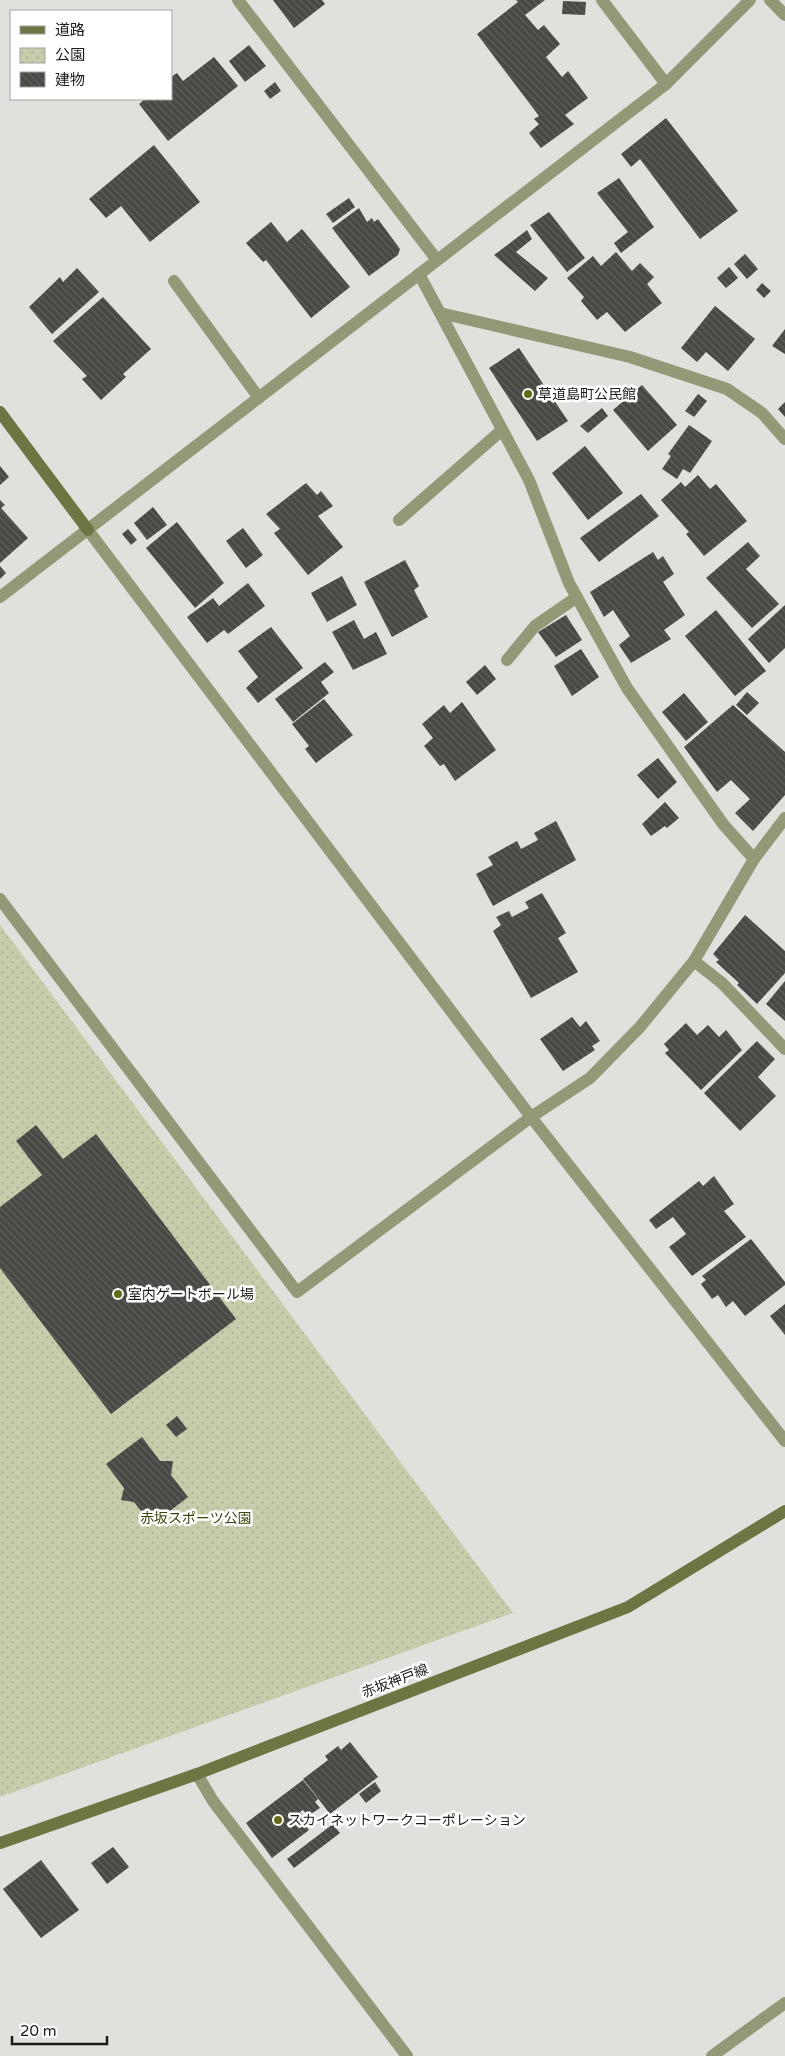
<svg xmlns="http://www.w3.org/2000/svg" width="785" height="2056" viewBox="0 0 785 2056" font-family="'Varela Round','Noto Sans JP',sans-serif">
<defs>
<pattern id="park-dots" width="8" height="8" patternUnits="userSpaceOnUse" patternTransform="scale(1.25)"><rect width="8" height="8" fill="#c7cdab"/><path d="M2 2h.1M6 6h.1" fill="none" stroke="#aaaf93" stroke-width="1.8" stroke-linecap="round"/></pattern>
<pattern id="building-back-hatch" width="6" height="6" patternUnits="userSpaceOnUse" patternTransform="scale(1.25)"><rect width="6" height="6" fill="#484945"/><path d="M-1 5l2 2M0 0l6 6M5-1l2 2" fill="none" stroke="#5f605c"/></pattern>
</defs>
<rect width="100%" height="100%" fill="#e0e1dc"/>
<!-- park -->
<path fill="url(#park-dots)" d="M0,925L513,1613L0,1797Z"/>
<!-- building -->
<g fill="url(#building-back-hatch)">
<path d="M273,0H322L325,4L294,28Z"/>
<path d="M516,0H545L525,15L538,30L544,25L560,44L546,57L562,77L568,71L588,98L565,115L574,124L541,148L529,133L539,124L534,119L539,116L477,34L518,2Z"/>
<path d="M563,1L586,2L585,15L562,14Z"/>
<path d="M249,45L266,66L245,82L229,61Z"/>
<path d="M214,57L238,86L168,141L139,104L145,99H171V77L177,73L183,81Z"/>
<path d="M275,82L281,91L270,99L264,91Z"/>
<path d="M666,118L738,211L700,239L640,159L631,167L621,154Z"/>
<path d="M154,145L200,202L150,242L121,206L106,218L89,199Z"/>
<path d="M619,178L654,227L621,253L614,243L628,232L597,193Z"/>
<path d="M349,198L355,207L333,223L326,214Z"/>
<path d="M359,208L367,222L372,218L374,222L378,219L400,249L398,255L369,276L332,228Z"/>
<path d="M549,212L585,258L567,272L530,225Z"/>
<path d="M271,222L287,242L302,229L350,287L311,318L266,260L263,262L246,243Z"/>
<path d="M527,230L532,239L516,252L548,278L535,291L494,255Z"/>
<path d="M616,252L632,271L640,263L654,277L647,284L662,303L625,332L607,312L597,320L581,301L584,297L567,278L593,256L601,266Z"/>
<path d="M745,254L758,269L747,279L734,264Z"/>
<path d="M729,267L738,278L726,288L717,278Z"/>
<path d="M77,268L99,292L52,334L29,307L60,277L63,282Z"/>
<path d="M762,283L771,291L764,298L756,290Z"/>
<path d="M103,297L151,349L123,374L126,377L101,400L82,379L87,376L53,341Z"/>
<path d="M715,306L755,339L728,371L706,352L697,362L681,348Z"/>
<path d="M785,329V354L772,346Z"/>
<path d="M519,348L568,421L537,441L489,368Z"/>
<path d="M642,385L677,425L648,451L613,410Z"/>
<path d="M698,394L707,401L694,417L685,411Z"/>
<path d="M785,402V417L778,409Z"/>
<path d="M602,408L608,416L588,433L580,426Z"/>
<path d="M689,425L712,441L690,473L683,469L677,479L662,469L671,456L668,454Z"/>
<path d="M585,446L623,493L588,520L552,473Z"/>
<path d="M0,466L9,477L0,485Z"/>
<path d="M698,475L710,489L716,484L747,521L704,556L686,534L689,532L661,500L681,482L685,487Z"/>
<path d="M306,483L317,495L321,491L333,506L318,516L343,547L308,575L274,533L280,529L266,514Z"/>
<path d="M641,494L659,516L599,562L580,538Z"/>
<path d="M0,500L5,505L1,508L28,538L0,563Z"/>
<path d="M153,507L167,525L147,540L134,523Z"/>
<path d="M177,522L224,583L195,608L146,548Z"/>
<path d="M243,528L263,555L246,568L226,541Z"/>
<path d="M128,529L137,540L131,545L122,534Z"/>
<path d="M748,542L760,556L746,569L779,604L752,628L706,578Z"/>
<path d="M653,552L658,560L663,556L674,574L663,582L685,615L664,630L671,639L631,663L619,645L630,636L613,610L604,617L590,592Z"/>
<path d="M405,560L419,586L414,590L428,617L392,637L364,582Z"/>
<path d="M0,566L6,573L0,579Z"/>
<path d="M342,576L357,605L327,622L311,593Z"/>
<path d="M248,583L265,606L228,634L224,630L207,643L187,617L213,598L219,606Z"/>
<path d="M785,605V648L769,663L748,639Z"/>
<path d="M716,610L766,671L735,696L685,636Z"/>
<path d="M566,615L582,640L556,657L538,632Z"/>
<path d="M354,620L364,639L376,632L387,654L353,670L332,632Z"/>
<path d="M271,627L303,668L258,703L246,688L258,677L238,651Z"/>
<path d="M581,649L599,677L572,696L554,666Z"/>
<path d="M325,662L334,672L321,682L329,693L293,722L275,699Z"/>
<path d="M485,665L496,679L477,695L466,682Z"/>
<path d="M747,692L759,703L747,715L736,705Z"/>
<path d="M684,693L708,722L686,741L662,712Z"/>
<path d="M324,699L353,735L316,763L305,749L309,746L292,724Z"/>
<path d="M462,702L496,750L455,781L444,764L440,766L424,746L433,738L422,724L444,705L450,713Z"/>
<path d="M733,705L785,752V795L753,831L735,813L750,799L731,780L717,792L684,747Z"/>
<path d="M658,758L677,782L658,799L637,775Z"/>
<path d="M665,802L679,818L667,828L665,826L651,836L642,824Z"/>
<path d="M556,821L576,860L493,906L476,874L493,865L488,857L517,841L521,849L538,840L534,833Z"/>
<path d="M542,893L566,933L558,938L578,972L531,998L493,931L501,925L496,917L509,911L512,917L529,908L525,902Z"/>
<path d="M745,915L785,951V973L757,1004L737,985L739,983L716,962L719,960L713,954Z"/>
<path d="M785,981V1021L766,1004Z"/>
<path d="M572,1017L580,1027L586,1021L600,1041L592,1046L595,1050L563,1071L540,1039Z"/>
<path d="M686,1023L697,1035L708,1025L719,1037L726,1030L742,1050L701,1090L665,1053L669,1050L664,1044Z"/>
<path d="M757,1041L775,1059L758,1077L776,1096L740,1131L704,1093Z"/>
<path d="M36,1125L63,1159L96,1134L236,1319L111,1414L0,1268V1207L42,1175L16,1141Z"/>
<path d="M714,1176L734,1204L724,1211L746,1237L692,1276L669,1247L686,1234L673,1217L656,1229L649,1220L699,1181L703,1186Z"/>
<path d="M751,1239L785,1282V1285L745,1316L733,1301L726,1307L718,1295L712,1299L701,1284L706,1280L702,1276Z"/>
<path d="M785,1304V1335L770,1316Z"/>
<path d="M177,1416L187,1429L176,1437L166,1425Z"/>
<path d="M142,1437L160,1461H173L171,1475L188,1497L152,1525L134,1502L121,1500L124,1488L106,1464Z"/>
<path d="M350,1742L378,1777L330,1814L303,1779L328,1760L325,1756L338,1746L341,1750Z"/>
<path d="M303,1780L318,1799L315,1802L320,1808L308,1816L303,1810L300,1812L309,1824L306,1826L309,1830L272,1858L246,1823Z"/>
<path d="M375,1782L381,1791L366,1803L359,1794Z"/>
<path d="M333,1824L340,1833L294,1868L287,1859Z"/>
<path d="M113,1847L129,1867L107,1884L91,1863Z"/>
<path d="M41,1860L79,1910L41,1938L3,1889Z"/>
</g>
<g fill="none" stroke-linecap="round" stroke-linejoin="round">
<!-- street -->
<g stroke="#939877" stroke-width="12">
<path d="M238,0L437,260"/>
<path d="M602,0L666,84"/>
<path d="M770,0L785,15"/>
<path d="M419,274L440,313L630,357L727,389L762,413L785,439"/>
<path d="M174,281L259,398"/>
<path d="M440,313L529,480L569,583L627,688L723,824L754,859"/>
<path d="M399,520L502,430"/>
<path d="M88,530L531,1117L785,1441"/>
<path d="M0,597L666,84L750,0"/>
<path d="M507,660L535,626L577,597"/>
<path d="M0,899L297,1292L531,1117L590,1078L640,1027L694,961L754,859L785,818"/>
<path d="M694,961L722,983L785,1049"/>
<path d="M197,1774L213,1801L407,2056"/>
<path d="M712,2056L785,2003"/>
</g>
<!-- secondary -->
<g stroke="#6e7543" stroke-width="12">
<path d="M0,412L88,530"/>
<path d="M0,1843L197,1774L628,1607L785,1511"/>
</g>
</g>
<!-- markers -->
<g fill="#626b11" stroke="#fff" stroke-width="2">
<circle cx="528" cy="394" r="5"/>
<circle cx="118" cy="1294" r="5"/>
<circle cx="278" cy="1820" r="5"/>
</g>
<g text-anchor="middle" dominant-baseline="central" stroke-width="5" stroke-linejoin="round" paint-order="stroke">
<!-- poi labels -->
<g font-size="14" fill="#1b1b19" stroke="#fff" text-anchor="start">
<text x="538" y="394">草道島町公民館</text>
<text x="128" y="1294">室内ゲートボール場</text>
<text x="288" y="1820">スカイネットワークコーポレーション</text>
</g>
<!-- park labels -->
<g font-size="14" fill="#3d430a" stroke="#fff">
<text x="196" y="1518">赤坂スポーツ公園</text>
</g>
<!-- street labels -->
<g font-size="14" fill="#1b1b19" stroke="#fff">
<text transform="translate(395 1681) rotate(-21)">赤坂神戸線</text>
</g>
</g>
<!-- legend -->
<rect x="10" y="10" width="162" height="90" fill="#ffffff" stroke="#a4a4a3"/>
<rect x="20" y="26" width="25" height="8" fill="#6e7543" stroke="#a4a4a3"/>
<text x="55" y="35" font-size="15" fill="#1b1b19">道路</text>
<rect x="20" y="48" width="25" height="15" fill="url(#park-dots)" stroke="#a4a4a3"/>
<text x="55" y="60" font-size="15" fill="#1b1b19">公園</text>
<rect x="20" y="72" width="25" height="15" fill="url(#building-back-hatch)" stroke="#a4a4a3"/>
<text x="55" y="85" font-size="15" fill="#1b1b19">建物</text>
<!-- scale -->
<path d="M12 2036v8h95v-8" fill="none" stroke="#1b1b19" stroke-width="2.5"/>
<text x="20" y="2036" font-size="15" fill="#1b1b19" stroke="#ffffff" stroke-width="4" paint-order="stroke">20 m</text>
</svg>
